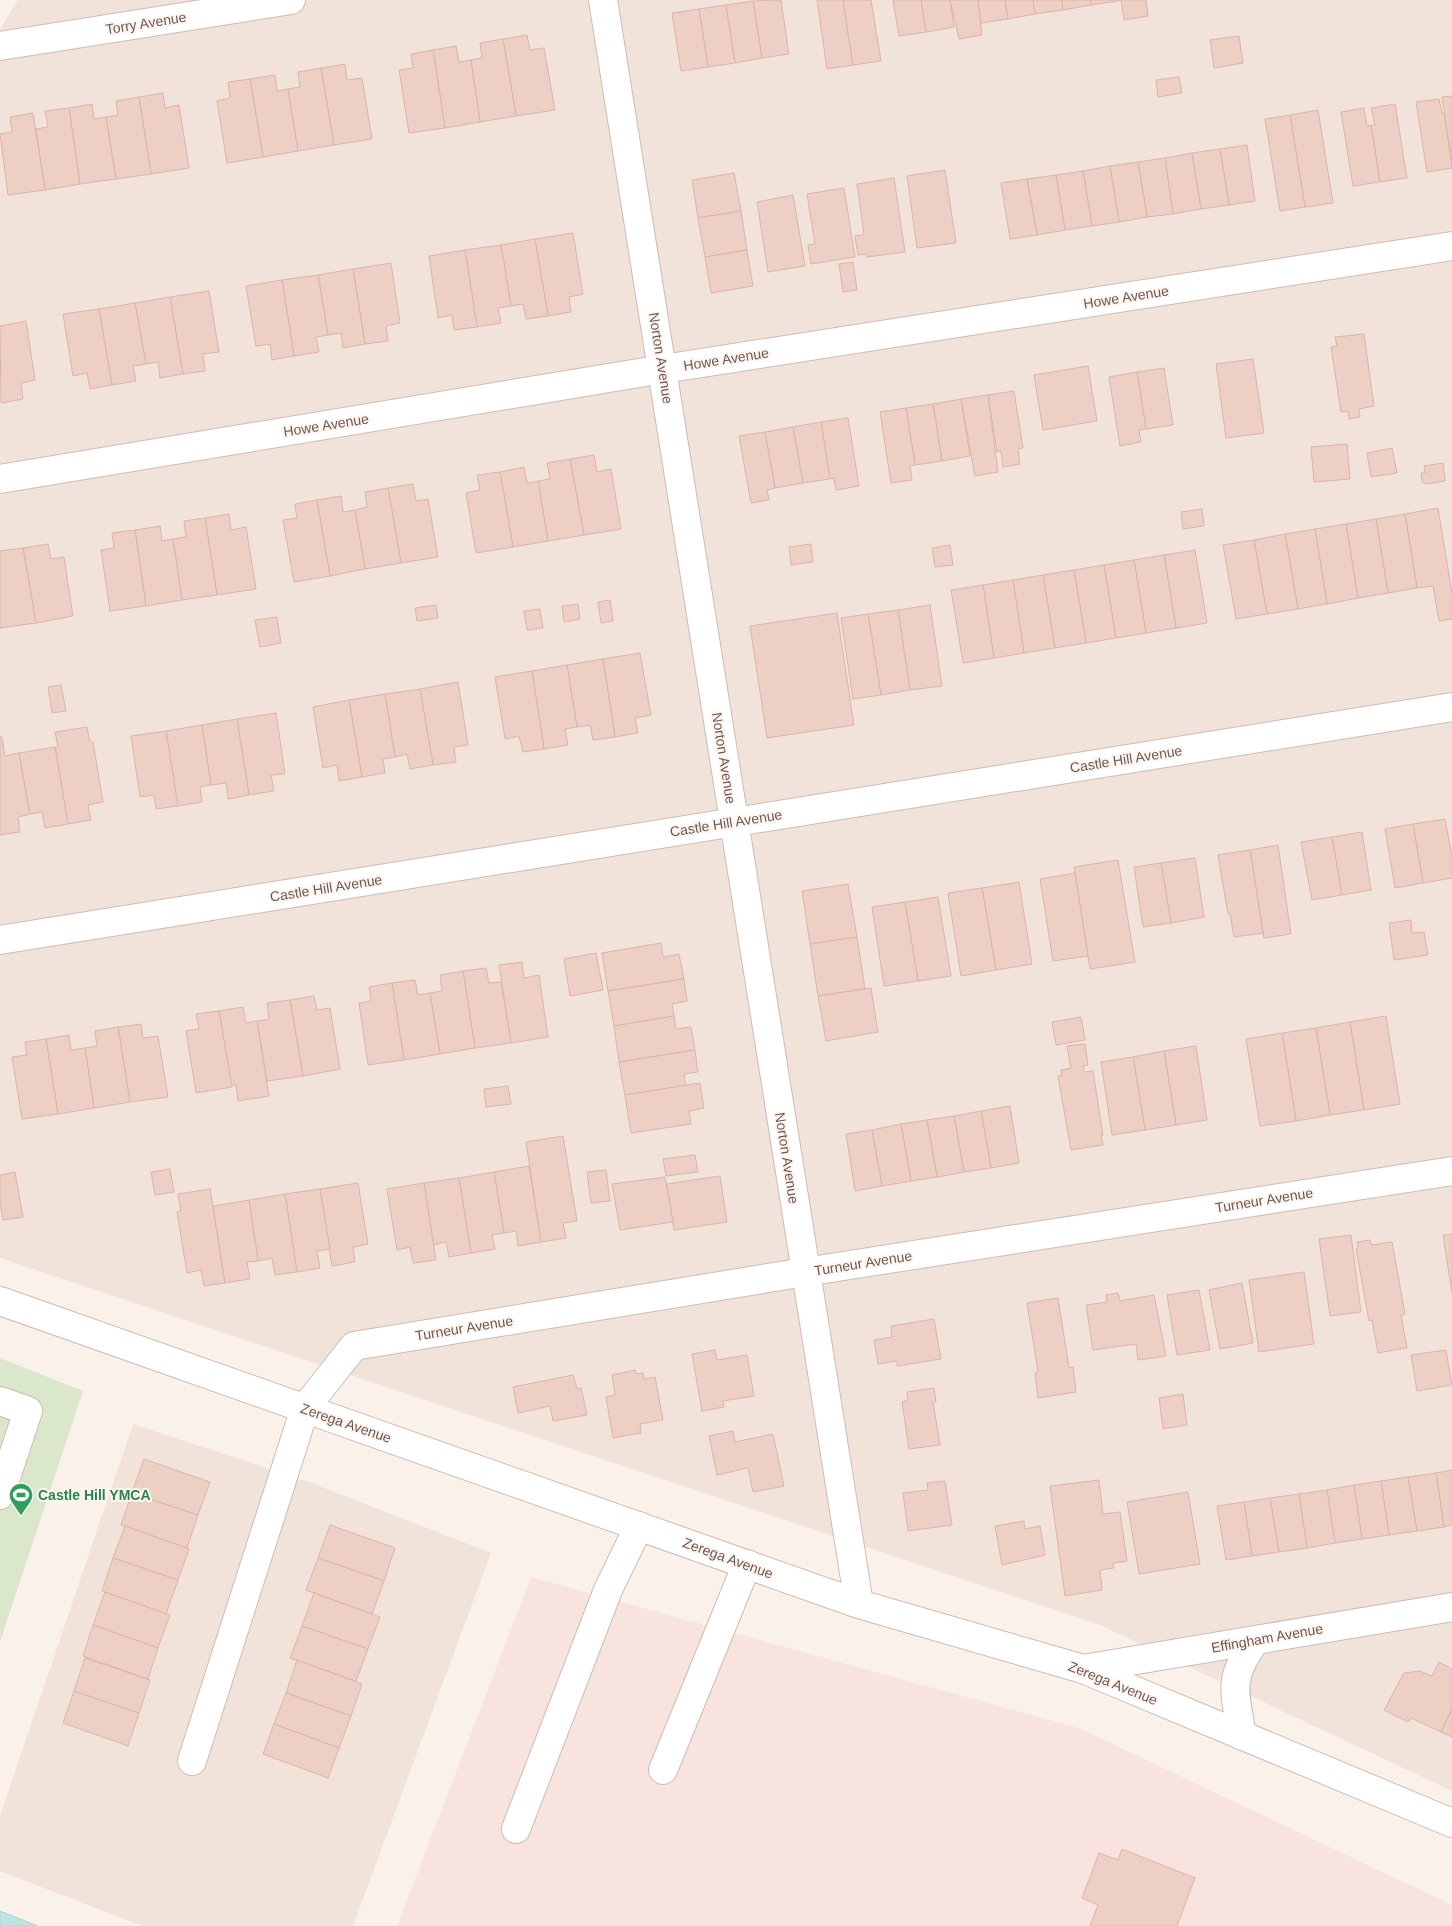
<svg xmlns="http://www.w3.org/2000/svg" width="1452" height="1926" viewBox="0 0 1452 1926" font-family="Helvetica,sans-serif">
<rect width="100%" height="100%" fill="#faf2ea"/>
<!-- residential -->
<g fill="#f1e3d9">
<path d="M18,0H1452V1791L1100,1625L0,1258V29Z"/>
<path d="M133,1424L309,1482L491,1553L353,1926H142L0,1871V1816Z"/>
</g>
<!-- commercial -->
<path fill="#f9e3df" d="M531,1577L1079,1728L1452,1905V1926H397Z"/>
<!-- green -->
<path fill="#dae7ca" d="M0,1358L83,1391L0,1642Z"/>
<!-- water -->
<path fill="#c0e2e2" stroke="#a8d3d3" d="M0,1911L38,1926H0Z"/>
<!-- building -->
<g fill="#edcfc5" stroke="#deb4a7">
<path d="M781,0L789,54L762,58L753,1Z"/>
<path d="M817,0H843L853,65L827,69Z"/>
<path d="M843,0H871L881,61L853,65Z"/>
<path d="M893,0H921L926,32L899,36Z"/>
<path d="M921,0H950L954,27L926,32Z"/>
<path d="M950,0H978L982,35L959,39Z"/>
<path d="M978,0H1005L1008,19L981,23Z"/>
<path d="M1005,0H1033L1035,14L1008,19Z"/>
<path d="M1033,0H1062L1063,10L1035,14Z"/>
<path d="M1062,0H1090L1091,5L1063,10Z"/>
<path d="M1090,0H1118V1L1091,5Z"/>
<path d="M1118,0H1146L1148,16L1124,20L1121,0Z"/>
<path d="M753,1L762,58L735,63L726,5Z"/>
<path d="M726,5L735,63L708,67L699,9Z"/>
<path d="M699,9L708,67L681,71L672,13Z"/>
<path d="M527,35L530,50L544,48L555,110L516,116L503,39Z"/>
<path d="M1239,36L1243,63L1214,68L1210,40Z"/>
<path d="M503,39L516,116L480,122L471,60L482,58L480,43Z"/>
<path d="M456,46L459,62L471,60L480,122L445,128L433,50Z"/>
<path d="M433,50L445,128L409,133L399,70L413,68L411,54Z"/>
<path d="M345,64L347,80L362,78L372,139L334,145L321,68Z"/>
<path d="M321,68L334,145L298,151L288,89L300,87L298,72Z"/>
<path d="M275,75L277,91L288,89L298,151L263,157L250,79Z"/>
<path d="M1179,77L1182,93L1158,97L1156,80Z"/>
<path d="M250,79L263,157L227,163L217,101L230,98L228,82Z"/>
<path d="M163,93L165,108L179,105L189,168L151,174L139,97Z"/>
<path d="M1452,96V163L1442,97Z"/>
<path d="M139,97L151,174L116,179L106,117L118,115L116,101Z"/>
<path d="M1439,99L1442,113L1444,112L1452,168L1427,172L1416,102Z"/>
<path d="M92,104L94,119L106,117L116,179L80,184L69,108Z"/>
<path d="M1395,104L1407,178L1380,182L1371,125H1375L1371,108Z"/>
<path d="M69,108L80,184L45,190L36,129L48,127L45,111Z"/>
<path d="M1364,108L1367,126L1371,125L1380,182L1353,186L1341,112Z"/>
<path d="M1318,110L1333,203L1305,207L1290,115Z"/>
<path d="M33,113L45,190L8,195L0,134L12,132L10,117Z"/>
<path d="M1290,115L1305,207L1280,211L1265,119Z"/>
<path d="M1247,145L1255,201L1229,205L1220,149Z"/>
<path d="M1220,149L1229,205L1201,209L1192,153Z"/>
<path d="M1192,153L1201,209L1173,214L1165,158Z"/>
<path d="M1165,158L1173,214L1147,217L1138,162Z"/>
<path d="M1138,162L1147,217L1119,222L1110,166Z"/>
<path d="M1110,166L1119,222L1092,226L1083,171Z"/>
<path d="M945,170L956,243L917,248L907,176Z"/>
<path d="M1083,171L1092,226L1065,230L1056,175Z"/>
<path d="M734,173L741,211L698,218L692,180Z"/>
<path d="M1056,175L1065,230L1037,235L1027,179Z"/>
<path d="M894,178L905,252L867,257V254L858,255L855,236L864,235L857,184Z"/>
<path d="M1027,179L1037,235L1010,239L1001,183Z"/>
<path d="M844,188L855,257L811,264L808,245L815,244L807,194Z"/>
<path d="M793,195L805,266L768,272L757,202Z"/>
<path d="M741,211L747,250L705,257L698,218Z"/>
<path d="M573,233L583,294L569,297L571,312L548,316L535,239Z"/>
<path d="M535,239L548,316L526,319L523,304L511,306L501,245Z"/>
<path d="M501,245L511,306L498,308L501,323L477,327L465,250Z"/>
<path d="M465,250L477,327L454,330L452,315L438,318L429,256Z"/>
<path d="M747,250L753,286L711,293L705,257Z"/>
<path d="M853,262L857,290L843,292L839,264Z"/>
<path d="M391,263L400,323L386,326L388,341L365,344L353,269Z"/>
<path d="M353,269L365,344L343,348L341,333L328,335L318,275Z"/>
<path d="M318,275L328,335L316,337L319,352L294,356L282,280Z"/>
<path d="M282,280L294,356L272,360L270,344L256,346L246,286Z"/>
<path d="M209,291L219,352L203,354L205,371L183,374L170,297Z"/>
<path d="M170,297L183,374L160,378L158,362L146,364L135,303Z"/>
<path d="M135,303L146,364L133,366L136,381L112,385L99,309Z"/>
<path d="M99,309L112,385L90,389L87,373L73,376L63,314Z"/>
<path d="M26,321L35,380L21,383L23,399L1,403L0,326Z"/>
<path d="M1364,334L1374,406L1359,409L1360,417L1349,419L1348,411L1341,412L1331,347L1337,346L1335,337Z"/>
<path d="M1253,359L1264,433L1226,438L1216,364Z"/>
<path d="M1088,366L1097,421L1043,430L1034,375Z"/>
<path d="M1164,368L1173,425L1146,429L1137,372Z"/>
<path d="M1137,372L1146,429L1139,430L1141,442L1120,446L1109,377Z"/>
<path d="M1014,391L1023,448L1018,449L1020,464L1003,467L1001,451L997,452L988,395Z"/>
<path d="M988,395L998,472L975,476L961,399Z"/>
<path d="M961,399L970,456L942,461L933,404Z"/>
<path d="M933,404L942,461L915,465L906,408Z"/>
<path d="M906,408L915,465L910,466L912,480L891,483L880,412Z"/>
<path d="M848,418L859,486L836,490L834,478L830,479L821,422Z"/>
<path d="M821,422L830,479L803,483L793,427Z"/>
<path d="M793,427L803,483L775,488L765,432Z"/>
<path d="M765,432L775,488L767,490L769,500L751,503L739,436Z"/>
<path d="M1347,444L1350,479L1314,482L1311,447Z"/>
<path d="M1392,448L1397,473L1371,477L1367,453Z"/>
<path d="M594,455L597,472L611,469L621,529L584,535L570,459Z"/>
<path d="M570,459L584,535L548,541L538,481L550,479L547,463Z"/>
<path d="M1443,463L1445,481L1426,484L1422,482L1421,473H1425L1424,466Z"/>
<path d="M524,467L527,483L538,481L548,541L513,547L500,472Z"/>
<path d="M500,472L513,547L476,553L466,493L480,490L477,475Z"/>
<path d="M413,484L416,501L428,499L438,557L401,563L388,488Z"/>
<path d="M388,488L401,563L365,569L355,510L367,507L365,492Z"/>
<path d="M341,496L343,512L355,510L365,569L330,576L317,500Z"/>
<path d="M317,500L330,576L294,582L283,520L297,518L295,504Z"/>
<path d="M1438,508L1452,593V619L1439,621L1433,586L1417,588L1405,514Z"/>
<path d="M1202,509L1204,526L1183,529L1181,512Z"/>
<path d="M229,514L231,530L246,527L256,589L217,595L205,518Z"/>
<path d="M1405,514L1417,588L1388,593L1376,519Z"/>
<path d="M205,518L217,595L182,600L173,539L186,537L184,521Z"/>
<path d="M1376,519L1388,593L1358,598L1346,524Z"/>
<path d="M1346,524L1358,598L1327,604L1315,529Z"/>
<path d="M160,526L162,541L173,539L182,600L146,606L135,530Z"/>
<path d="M1315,529L1327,604L1298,609L1285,534Z"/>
<path d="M135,530L146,606L110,611L101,550L114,548L112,533Z"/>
<path d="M1285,534L1298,609L1267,614L1254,540Z"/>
<path d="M1254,540L1267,614L1236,619L1223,545Z"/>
<path d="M48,544L51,559L64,557L73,616L36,623L23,548Z"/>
<path d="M811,544L813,562L791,565L789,547Z"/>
<path d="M950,545L953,565L935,567L932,548Z"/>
<path d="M23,548L36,623L0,628V551Z"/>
<path d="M1195,550L1207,623L1176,628L1164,555Z"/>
<path d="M1164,555L1176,628L1146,633L1134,560Z"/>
<path d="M1134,560L1146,633L1116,638L1104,565Z"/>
<path d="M1104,565L1116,638L1086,643L1074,570Z"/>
<path d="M1074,570L1086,643L1055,648L1043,575Z"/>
<path d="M1043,575L1055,648L1024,653L1013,580Z"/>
<path d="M1013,580L1024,653L994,658L983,585Z"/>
<path d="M983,585L994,658L963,663L951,590Z"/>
<path d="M610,600L613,621L601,623L598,602Z"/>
<path d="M578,604L580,619L564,622L562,606Z"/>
<path d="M436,605L438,618L417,621L415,608Z"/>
<path d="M930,605L942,686L910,690L898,610Z"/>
<path d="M540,609L543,628L527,630L524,611Z"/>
<path d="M898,610L910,690L881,695L868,614Z"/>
<path d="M837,613L854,725L767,738L750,626Z"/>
<path d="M868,614L881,695L853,699L841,618Z"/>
<path d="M277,617L281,643L260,647L255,620Z"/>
<path d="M640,653L651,715L635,718L638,733L615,737L603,659Z"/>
<path d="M603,659L615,737L593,740L590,725L577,727L567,665Z"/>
<path d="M567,665L577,727L565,729L568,745L544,749L532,671Z"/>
<path d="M532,671L544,749L523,752L519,736L505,739L495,677Z"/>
<path d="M458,682L468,745L454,747L456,762L433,765L420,689Z"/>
<path d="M61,685L66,711L52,713L48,687Z"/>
<path d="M420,689L433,765L410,769L407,754L395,757L385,694Z"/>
<path d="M385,694L395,757L383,759L385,773L362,777L349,700Z"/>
<path d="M349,700L362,777L339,781L337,765L323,768L313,707Z"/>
<path d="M276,713L285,774L271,775L274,791L249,795L237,719Z"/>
<path d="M237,719L249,795L228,799L226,783L211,785L202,725Z"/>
<path d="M202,725L211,785L200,787L202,802L178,806L166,731Z"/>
<path d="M87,727L90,742H93L103,802L88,805L91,820L68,824L55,747H58L55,732Z"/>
<path d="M166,731L178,806L156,809L154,795L140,797L131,736Z"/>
<path d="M0,737H2L5,756L19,753L30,814L18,817L20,832L0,835Z"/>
<path d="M55,747L68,824L45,828L42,812L30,814L19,753Z"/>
<path d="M1445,819L1452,856V878L1423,883L1413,824Z"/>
<path d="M1413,824L1423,883L1395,888L1385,829Z"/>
<path d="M1362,832L1371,890L1342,895L1332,837Z"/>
<path d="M1332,837L1342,895L1312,900L1301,842Z"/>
<path d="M1278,845L1291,934L1264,938L1250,850Z"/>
<path d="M1250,850L1263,933L1234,937L1230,914H1228L1218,855Z"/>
<path d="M1195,858L1204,917L1171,923L1161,863Z"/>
<path d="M1118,860L1135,962L1090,969L1074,867Z"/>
<path d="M1161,863L1171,923L1143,927L1134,867Z"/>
<path d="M1075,873L1088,956L1053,961L1040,879Z"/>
<path d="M1019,882L1032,964L996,970L982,888Z"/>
<path d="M848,884L857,937L810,944L802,891Z"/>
<path d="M982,888L996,970L961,976L948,893Z"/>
<path d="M938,897L951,976L918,981L905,902Z"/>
<path d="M905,902L918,981L884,986L872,907Z"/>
<path d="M1411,920L1412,933L1424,932L1428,955L1394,960L1389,923Z"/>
<path d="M857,937L865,989L818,996L810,944Z"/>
<path d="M661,943L663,957L679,954L684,979L608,991L602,953Z"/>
<path d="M596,953L603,990L570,996L564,959Z"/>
<path d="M522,962L524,978L539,975L548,1037L511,1043L499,965Z"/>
<path d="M486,968L489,983L501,982L511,1043L475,1048L463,971Z"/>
<path d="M463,971L475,1048L440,1054L430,993L442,991L440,975Z"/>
<path d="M684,979L687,1001L672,1004L674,1016L614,1026L608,991Z"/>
<path d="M415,980L418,995L430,993L440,1054L404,1060L392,983Z"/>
<path d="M392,983L404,1060L368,1065L359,1003L371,1001L369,987Z"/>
<path d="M871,988L878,1032L826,1041L818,996Z"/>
<path d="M314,996L317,1010L330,1008L340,1069L303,1076L290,1000Z"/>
<path d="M290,1000L303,1076L267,1081L257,1021L269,1019L267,1003Z"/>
<path d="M243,1007L246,1023L257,1021L269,1096L238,1101L236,1085H231L219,1011Z"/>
<path d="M219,1011L232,1087L196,1093L186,1031L199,1029L196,1014Z"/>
<path d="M674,1016L676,1029L691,1027L695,1050L619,1062L614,1026Z"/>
<path d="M1386,1016L1400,1104L1364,1110L1350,1022Z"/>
<path d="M1081,1017L1085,1040L1056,1045L1052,1022Z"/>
<path d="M1350,1022L1364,1110L1330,1115L1316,1028Z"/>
<path d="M141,1024L143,1038L158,1036L168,1097L130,1102L118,1027Z"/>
<path d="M118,1027L130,1102L94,1108L85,1048L97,1046L95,1031Z"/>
<path d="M1316,1028L1330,1115L1296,1121L1282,1033Z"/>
<path d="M1282,1033L1296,1121L1260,1126L1246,1039Z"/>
<path d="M69,1035L71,1050L85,1048L94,1108L58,1114L46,1039Z"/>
<path d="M46,1039L58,1114L22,1119L12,1057L27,1055L25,1042Z"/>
<path d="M1085,1044L1088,1065L1083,1066L1084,1072L1093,1071L1103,1135H1101L1103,1145L1071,1150L1058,1076H1062L1061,1070L1071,1068L1067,1046Z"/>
<path d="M1196,1046L1207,1120L1176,1125L1164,1051Z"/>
<path d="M695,1050L698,1072L684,1074L686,1086L625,1095L619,1062Z"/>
<path d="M1164,1051L1176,1125L1145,1130L1133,1057Z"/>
<path d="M1133,1057L1145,1130L1112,1135L1101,1062Z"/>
<path d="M700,1083L704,1108L689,1111L691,1124L631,1133L625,1095Z"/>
<path d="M508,1086L511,1104L486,1107L484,1089Z"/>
<path d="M1010,1106L1019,1163L991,1168L981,1111Z"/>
<path d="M981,1111L991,1168L964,1172L954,1116Z"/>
<path d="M954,1116L964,1172L937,1177L927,1120Z"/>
<path d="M927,1120L937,1177L911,1181L901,1124Z"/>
<path d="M901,1124L911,1181L882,1186L872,1130Z"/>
<path d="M872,1130L882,1186L855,1191L846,1134Z"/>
<path d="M563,1136L577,1221L563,1223L566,1238L541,1242L526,1142Z"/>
<path d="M695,1155L698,1172L666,1176L663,1159Z"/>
<path d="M529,1166L541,1242L518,1246L516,1231L504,1233L494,1172Z"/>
<path d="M170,1169L174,1192L155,1195L151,1172Z"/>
<path d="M606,1170L610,1201L591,1203L587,1172Z"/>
<path d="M15,1172L23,1217L3,1220L0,1203V1175Z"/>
<path d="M494,1172L504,1233L492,1235L495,1249L471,1253L459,1178Z"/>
<path d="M720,1176L727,1222L674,1230L667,1184Z"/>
<path d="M665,1177L673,1222L620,1230L612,1184Z"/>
<path d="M459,1178L471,1253L449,1257L446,1242L433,1245L424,1183Z"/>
<path d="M358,1183L368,1244L353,1247L355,1262L332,1266L320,1189Z"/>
<path d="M424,1183L436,1260L413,1263L410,1247L397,1250L387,1189Z"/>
<path d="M210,1189L225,1283L204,1286L201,1270L187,1273L177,1212L181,1211L178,1194Z"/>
<path d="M320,1189L330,1249L317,1251L320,1268L297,1272L285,1194Z"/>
<path d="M285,1194L297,1272L275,1275L272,1258L258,1261L249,1200Z"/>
<path d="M249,1200L258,1261L247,1262L250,1279L225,1283L213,1206Z"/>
<path d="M1452,1234V1293L1443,1235Z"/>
<path d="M1351,1235L1361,1312L1330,1316L1319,1239Z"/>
<path d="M1370,1240L1371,1245L1392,1242L1405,1314L1401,1315L1407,1348L1378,1353L1372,1320L1369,1321L1356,1249L1358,1248L1357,1242Z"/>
<path d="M1304,1272L1314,1344L1259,1352L1249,1280Z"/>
<path d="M1242,1283L1253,1343L1220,1349L1209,1290Z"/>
<path d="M1199,1290L1210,1350L1177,1355L1167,1295Z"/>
<path d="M1118,1293L1120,1301L1154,1295L1166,1356L1138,1360L1136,1344L1093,1350L1086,1305L1107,1302L1106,1295Z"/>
<path d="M1058,1298L1069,1368L1073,1367L1076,1392L1038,1398L1035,1373L1038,1372L1027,1303Z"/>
<path d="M934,1319L941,1359L897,1366V1361L878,1364L874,1340L892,1337L891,1326Z"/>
<path d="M715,1350L717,1360L747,1355L754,1396L723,1401L724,1407L702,1411L692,1354Z"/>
<path d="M1446,1350L1452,1385L1417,1391L1411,1355Z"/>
<path d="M635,1370L636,1374L643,1373L644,1379L655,1377L663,1420L640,1424L641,1433L613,1438L606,1397L615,1395L612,1375Z"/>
<path d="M573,1375L577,1389L581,1388L587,1415L553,1421L550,1406L518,1413L513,1387Z"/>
<path d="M934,1388L936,1402H933L940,1445L909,1449L902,1402L908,1400L907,1392Z"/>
<path d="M1183,1394L1187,1425L1163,1429L1159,1398Z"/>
<path d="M733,1431L735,1442L773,1434L784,1486L753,1492L748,1468L717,1475L709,1436Z"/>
<path d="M144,1459L210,1482L198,1515L132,1493Z"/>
<path d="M1452,1470V1525L1444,1527L1436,1473Z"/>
<path d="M1436,1473L1444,1527L1417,1531L1408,1477Z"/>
<path d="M1408,1477L1417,1531L1389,1535L1381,1481Z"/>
<path d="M1099,1480L1103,1514L1120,1512L1127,1561L1113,1563L1114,1568L1100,1570L1102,1590L1065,1596L1050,1486Z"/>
<path d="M945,1481L952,1525L908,1531L903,1493L928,1490L927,1483Z"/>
<path d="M1381,1481L1389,1535L1362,1539L1354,1485Z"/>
<path d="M1354,1485L1362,1539L1335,1543L1327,1490Z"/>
<path d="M1327,1490L1335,1543L1307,1548L1299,1494Z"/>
<path d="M1188,1492L1200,1564L1139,1574L1127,1502Z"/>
<path d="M132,1493L198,1515L187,1548L121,1525Z"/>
<path d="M1299,1494L1307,1548L1279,1552L1270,1498Z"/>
<path d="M1270,1498L1279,1552L1252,1556L1244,1502Z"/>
<path d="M1244,1502L1252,1556L1226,1560L1217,1506Z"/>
<path d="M1024,1521L1025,1529L1040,1526L1045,1555L1002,1565L995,1526Z"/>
<path d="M330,1525L395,1548L384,1581L318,1558Z"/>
<path d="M125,1526L189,1549L178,1580L113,1558Z"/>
<path d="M113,1558L178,1580L166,1614L102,1591Z"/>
<path d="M318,1558L384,1581L372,1614L306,1590Z"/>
<path d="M105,1592L170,1615L158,1648L93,1625Z"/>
<path d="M314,1593L380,1617L368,1649L302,1626Z"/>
<path d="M93,1625L158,1648L148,1679L83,1656Z"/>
<path d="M302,1626L368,1649L356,1681L290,1658Z"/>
<path d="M85,1658L150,1680L139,1713L74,1691Z"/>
<path d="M297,1660L362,1684L351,1716L286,1693Z"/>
<path d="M1439,1662L1452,1669V1709L1441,1732L1411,1718L1408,1722L1384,1710L1404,1673L1420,1671L1432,1676Z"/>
<path d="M74,1691L139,1713L128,1746L63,1723Z"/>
<path d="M286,1693L351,1716L339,1748L274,1724Z"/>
<path d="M1452,1709V1737L1441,1732Z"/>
<path d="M274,1724L339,1748L328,1778L263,1754Z"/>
<path d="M1122,1849L1195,1878L1177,1926H1090L1098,1905L1082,1898L1099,1853L1118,1860Z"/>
</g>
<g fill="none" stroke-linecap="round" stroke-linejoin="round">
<defs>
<g id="minor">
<path d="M603,0L859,1604"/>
<path d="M0,46L291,0"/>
<path d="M0,479L663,369L1452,246"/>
<path d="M0,940L1452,707"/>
<path d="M0,1301L859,1604L1083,1669L1452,1823"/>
<path d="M0,1401L28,1411L0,1495"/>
<path d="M1083,1669L1452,1607"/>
<path d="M1242,1736C1235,1691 1227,1679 1256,1640"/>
<path d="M192,1761L305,1408L354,1346L805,1272L1452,1171"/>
<path d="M663,1770L747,1564"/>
<path d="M516,1829L608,1590L639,1526"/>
</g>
</defs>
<!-- minor casing -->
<use href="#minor" stroke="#cebbb4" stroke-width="30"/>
<!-- minor -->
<use href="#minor" stroke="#fff" stroke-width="28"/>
</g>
<!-- icons -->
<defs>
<symbol id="stadium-pin" viewBox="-11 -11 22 30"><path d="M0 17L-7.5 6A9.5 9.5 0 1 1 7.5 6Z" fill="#2e9e5b" stroke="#fdf6f0"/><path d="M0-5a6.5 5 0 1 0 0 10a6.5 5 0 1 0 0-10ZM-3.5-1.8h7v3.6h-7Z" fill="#fff"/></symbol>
</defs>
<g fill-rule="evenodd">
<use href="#stadium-pin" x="7" y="1481" width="28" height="38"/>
</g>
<g text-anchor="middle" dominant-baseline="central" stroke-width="4" stroke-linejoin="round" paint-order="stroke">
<!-- street labels -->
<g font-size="14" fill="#725750" stroke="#fdf6f0">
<text transform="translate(146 23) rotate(-9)">Torry Avenue</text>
<text transform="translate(1126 297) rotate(-9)">Howe Avenue</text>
<text transform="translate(661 358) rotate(81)">Norton Avenue</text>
<text transform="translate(726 359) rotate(-9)">Howe Avenue</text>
<text transform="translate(326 425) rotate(-9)">Howe Avenue</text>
<text transform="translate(724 758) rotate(81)">Norton Avenue</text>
<text transform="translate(1126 759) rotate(-9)">Castle Hill Avenue</text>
<text transform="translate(726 823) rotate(-9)">Castle Hill Avenue</text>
<text transform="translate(326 888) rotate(-9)">Castle Hill Avenue</text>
<text transform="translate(787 1158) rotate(81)">Norton Avenue</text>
<text transform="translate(1264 1200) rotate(-9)">Turneur Avenue</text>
<text transform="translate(863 1263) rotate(-9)">Turneur Avenue</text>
<text transform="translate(464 1328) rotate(-9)">Turneur Avenue</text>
<text transform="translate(346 1423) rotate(19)">Zerega Avenue</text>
<text transform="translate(728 1558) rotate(20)">Zerega Avenue</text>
<text transform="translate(1267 1638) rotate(-10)">Effingham Avenue</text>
<text transform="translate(1113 1683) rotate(22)">Zerega Avenue</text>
</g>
<!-- leisure labels -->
<g font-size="14" font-weight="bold" fill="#27864d" stroke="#fdf6f0" text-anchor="start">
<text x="38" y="1495">Castle Hill YMCA</text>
</g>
</g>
</svg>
